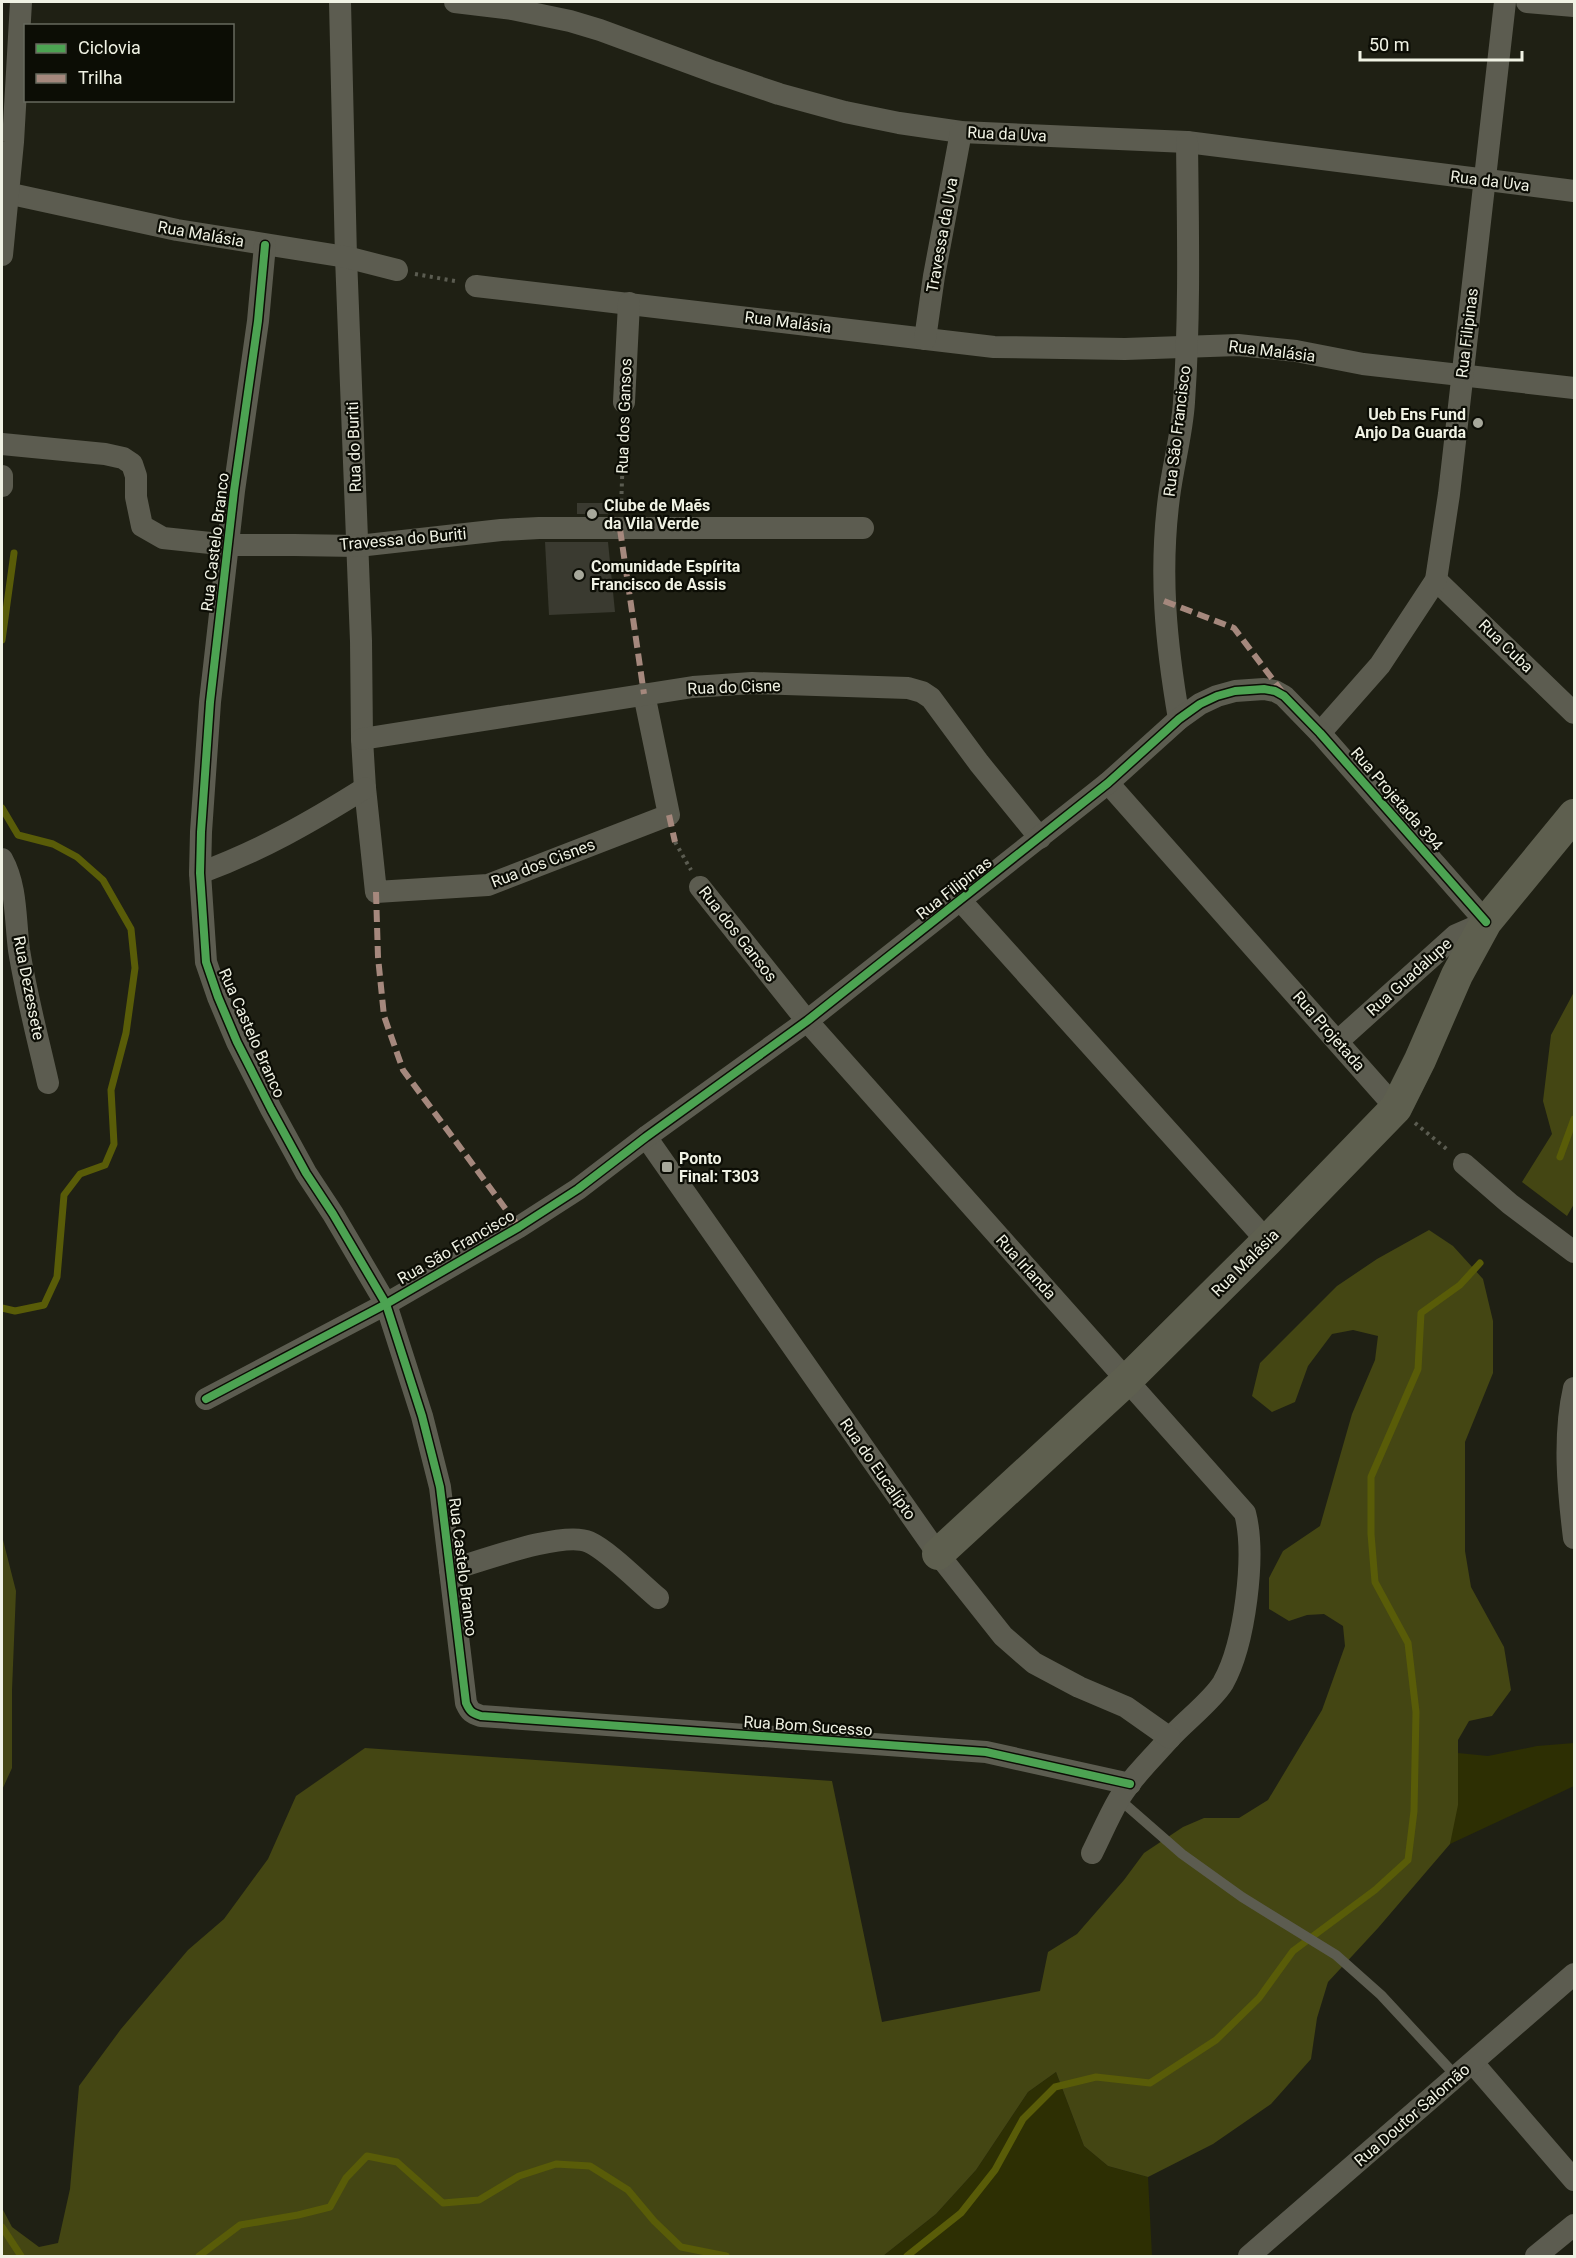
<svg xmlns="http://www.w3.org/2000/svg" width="1576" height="2258" viewBox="0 0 1576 2258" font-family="Roboto,sans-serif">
<rect width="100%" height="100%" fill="#1f2014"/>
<!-- green -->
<g fill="#2d2f03">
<path d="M1574,1743V1786L1450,1844L1458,1753L1488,1756L1537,1746Z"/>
<path d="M1056,2072L1084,2146L1108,2166L1148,2177L1152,2256H883L936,2214L976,2170L1028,2092Z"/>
</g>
<!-- forest -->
<g fill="#444613">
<path d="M1574,992V1204L1567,1216L1522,1182L1552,1134L1543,1101L1551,1035Z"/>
<path d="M1429,1230L1453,1246L1483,1279L1493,1321V1373L1465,1442V1551L1471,1587L1504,1647L1511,1690L1492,1716L1469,1721L1458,1740V1805L1450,1844L1378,1928L1328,1982L1317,2018L1311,2059L1271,2104L1213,2144L1148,2177L1108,2166L1084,2146L1056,2072L1028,2092L976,2170L936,2214L883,2256H2V2208L12,2227L39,2247L58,2243L70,2189L79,2086L121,2029L188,1950L224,1919L268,1859L296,1796L365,1748L832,1781L882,2022L1040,1991L1048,1952L1077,1934L1124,1880L1144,1853L1183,1827L1204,1818H1239L1268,1800L1322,1710L1345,1646L1343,1626L1324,1614L1307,1615L1289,1621L1269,1609V1578L1283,1551L1320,1526L1352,1414L1375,1360L1378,1336L1353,1330L1332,1334L1308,1366L1295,1402L1272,1412L1252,1396L1260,1363L1337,1286L1377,1259Z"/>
<path d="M2,1536L16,1591L12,1690V1768L2,1790Z"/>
</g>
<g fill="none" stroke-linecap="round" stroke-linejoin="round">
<!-- stream -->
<g stroke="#595c08" stroke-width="7">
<path d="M2,640L14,553"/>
<path d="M2,808L18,835L53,844L77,857L103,880L131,929L135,968L126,1033L111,1090L114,1144L105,1165L80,1174L64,1195L57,1277L44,1305L15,1311L2,1308"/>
<path d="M1560,1157L1574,1119"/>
<path d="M2,2227L21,2256"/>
<path d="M199,2256L240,2225L298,2215L330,2207L346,2178L367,2156L397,2162L443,2203L479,2200L519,2176L556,2164L590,2166L628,2190L654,2221L681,2247L726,2256"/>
<path d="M907,2256L961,2213L995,2170L1023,2119L1055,2087L1096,2077L1150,2083L1216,2040L1259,1998L1293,1951L1375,1890L1408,1860L1414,1811L1416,1712L1408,1643L1375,1582L1371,1534V1477L1418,1369L1421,1313L1460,1285L1480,1263"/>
</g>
</g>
<!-- building -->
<g fill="#3a3a30">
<rect x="577" y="503" width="31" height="11"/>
<path d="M545,542H608L615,612L549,615Z"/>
</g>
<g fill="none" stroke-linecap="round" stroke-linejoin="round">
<!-- path -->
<g stroke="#5b5c51" stroke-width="4" stroke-dasharray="3 4.5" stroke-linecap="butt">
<path d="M415,274L455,281"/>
<path d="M621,509L624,423"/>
<path d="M675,842L691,870"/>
<path d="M1415,1123L1449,1151"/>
</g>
<!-- lane -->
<path stroke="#5c5c50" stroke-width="10" d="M1119,1799L1182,1854L1242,1897L1336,1955L1381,1995L1457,2077"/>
<!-- street -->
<g stroke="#5c5c50" stroke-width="22">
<path d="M340,2L346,257L361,641L362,739L365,788L376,892L488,885L669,815L644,694"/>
<path d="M455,2L512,9L570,21L600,30L714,72L779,94L845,112L899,123L961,132L1187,142L1574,191"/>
<path d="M1527,2L1574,6"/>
<path d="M2,192L177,230L346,257L397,270"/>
<path d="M265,245L258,321L234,491L210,702L201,832L200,873L206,962L218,997L237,1042L271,1109L306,1173L333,1214L386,1304L422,1416L440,1487L466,1703C470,1712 472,1713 481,1716L986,1752L1130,1784"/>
<path d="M2,255L13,142L21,2"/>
<path d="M476,286L994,347L1125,349L1238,345L1296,351L1363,364L1574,388"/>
<path d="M925,339L934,276L961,132"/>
<path d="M624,402L629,303"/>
<path d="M2,444L105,454L123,458L132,464L136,476V497L142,526L163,538L229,545H294L358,546L501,530L539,528H863"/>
<path d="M2,476V486"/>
<path d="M1436,580L1574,713"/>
<path d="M1179,719C1166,643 1159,574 1169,497C1173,465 1182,434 1184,402C1190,316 1188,229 1187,142"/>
<path d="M1320,733L1380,665L1436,580L1449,494L1505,2"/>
<path d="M362,739L693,687L752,683L908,688L922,692L931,698L979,763L1040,838"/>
<path d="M1108,783L1396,1108"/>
<path d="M2,859C17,886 15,919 19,950C26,994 38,1039 48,1083"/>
<path d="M200,873C260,851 311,822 365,788"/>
<path d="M700,887L807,1021L1245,1513C1256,1555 1245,1644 1223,1683C1212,1701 1184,1722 1169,1739C1152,1758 1132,1777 1119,1799C1109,1816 1101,1835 1092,1853"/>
<path d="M960,900L1267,1241"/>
<path d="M646,1137L938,1554L1003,1636L1034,1663L1079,1687L1126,1707L1170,1738"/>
<path d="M1464,1164L1510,1204L1574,1252"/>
<path d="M1574,1388C1563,1436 1568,1489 1574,1538"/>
<path d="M206,1399L386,1304L519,1227L578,1189L646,1137L807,1021L1108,783L1179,719L1200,704L1217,696L1235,691L1264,689L1275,691L1284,696L1320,733L1486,922L1456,935L1338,1041"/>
<path d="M450,1570C479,1562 563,1530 589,1542C609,1551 640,1583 658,1598"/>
<path d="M1473,2063L1574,2180"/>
<path d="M1249,2256L1574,1974"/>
<path d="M1536,2256L1574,2225"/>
</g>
<!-- secondary -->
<path stroke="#5e5f4f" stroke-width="32" d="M938,1554L1127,1380L1267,1241L1396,1108L1420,1060L1457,975L1486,922L1574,815"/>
<!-- quiet -->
<g stroke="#a5887d" stroke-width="6" stroke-dasharray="12 6" stroke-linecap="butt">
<path d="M620,529L644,694"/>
<path d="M1164,601L1234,628L1283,693"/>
<path d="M669,815L675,842"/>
<path d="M376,892L378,957L384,1016L403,1070L519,1227"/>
</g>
<defs>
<g id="cycleway">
<path d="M265,245L258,321L234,491L210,702L201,832L200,873L206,962L218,997L237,1042L271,1109L306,1173L333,1214L386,1304L422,1416L440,1487L466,1703C470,1712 472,1713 481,1716L986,1752L1130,1784"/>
<path d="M206,1399L386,1304L519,1227L578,1189L646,1137L807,1021L1108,783L1179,719L1200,704L1217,696L1235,691L1264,689L1275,691L1284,696L1320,733L1486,922"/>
</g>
</defs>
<!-- cycleway casing -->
<use href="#cycleway" stroke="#0c0d05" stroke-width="11"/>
<!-- cycleway -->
<use href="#cycleway" stroke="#4ca352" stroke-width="8"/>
</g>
<!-- markers -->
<g fill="#a7a89b" stroke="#0c0d05" stroke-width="2">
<circle cx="1478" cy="423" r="6"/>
<circle cx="592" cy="514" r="6"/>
<circle cx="579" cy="575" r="6"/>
<rect x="661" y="1161" width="12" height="12" rx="3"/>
</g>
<g text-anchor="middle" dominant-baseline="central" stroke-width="4.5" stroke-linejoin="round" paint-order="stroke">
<!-- street labels -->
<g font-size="16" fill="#f0f2e4" stroke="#0c0d05">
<text transform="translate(1007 134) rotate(3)">Rua da Uva</text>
<text transform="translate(1490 181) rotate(7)">Rua da Uva</text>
<text transform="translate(201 234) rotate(10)">Rua Malásia</text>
<text transform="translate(942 235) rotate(-80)">Travessa da Uva</text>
<text transform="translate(788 322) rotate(7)">Rua Malásia</text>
<text transform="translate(1467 333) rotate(-83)">Rua Filipinas</text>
<text transform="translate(1272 351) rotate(7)">Rua Malásia</text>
<text transform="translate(624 416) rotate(-88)">Rua dos Gansos</text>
<text transform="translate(1177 431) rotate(-83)">Rua São Francisco</text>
<text transform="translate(354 447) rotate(-92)">Rua do Buriti</text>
<text transform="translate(403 539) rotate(-5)">Travessa do Buriti</text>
<text transform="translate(215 542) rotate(-83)">Rua Castelo Branco</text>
<text transform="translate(1506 646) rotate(44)">Rua Cuba</text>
<text transform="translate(734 687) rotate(-2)">Rua do Cisne</text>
<text transform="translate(1397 799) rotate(49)">Rua Projetada 394</text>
<text transform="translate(543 863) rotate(-21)">Rua dos Cisnes</text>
<text transform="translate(954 888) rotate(-38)">Rua Filipinas</text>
<text transform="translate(738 934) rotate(52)">Rua dos Gansos</text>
<text transform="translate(1409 977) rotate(-42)">Rua Guadalupe</text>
<text transform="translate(29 988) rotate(79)">Rua Dezessete</text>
<text transform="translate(1329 1031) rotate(49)">Rua Projetada</text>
<text transform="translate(252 1033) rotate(66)">Rua Castelo Branco</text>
<text transform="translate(456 1247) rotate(-30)">Rua São Francisco</text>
<text transform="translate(1245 1263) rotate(-45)">Rua Malásia</text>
<text transform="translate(1026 1267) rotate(48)">Rua Irlanda</text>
<text transform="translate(878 1469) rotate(55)">Rua do Eucalípto</text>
<text transform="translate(463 1567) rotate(83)">Rua Castelo Branco</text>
<text transform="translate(808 1726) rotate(4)">Rua Bom Sucesso</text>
<text transform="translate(1412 2115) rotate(-41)">Rua Doutor Salomão</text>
</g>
<!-- poi labels -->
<g font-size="16" font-weight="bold" fill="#f0f2e4" stroke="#0c0d05" text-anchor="start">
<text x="1466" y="414" text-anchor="end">Ueb Ens Fund<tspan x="1466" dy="18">Anjo Da Guarda</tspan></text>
<text x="604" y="505">Clube de Maẽs<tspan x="604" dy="18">da Vila Verde</tspan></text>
<text x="591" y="566">Comunidade Espírita<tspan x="591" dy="18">Francisco de Assis</tspan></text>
<text x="679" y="1158">Ponto<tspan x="679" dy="18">Final: T303</tspan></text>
</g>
</g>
<!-- border -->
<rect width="1576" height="2258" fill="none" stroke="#f0f2e4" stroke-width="6"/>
<!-- legend -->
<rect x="24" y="24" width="210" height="78" fill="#0c0d05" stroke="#67695e" stroke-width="1.5"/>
<rect x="36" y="44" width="30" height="9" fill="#4ca352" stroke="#67695e" stroke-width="1.5"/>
<text x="78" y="54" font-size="18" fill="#f0f2e4">Ciclovia</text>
<rect x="36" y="74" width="30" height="9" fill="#a5887d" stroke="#67695e" stroke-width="1.5"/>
<text x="78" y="84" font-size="18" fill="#f0f2e4">Trilha</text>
<!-- scale -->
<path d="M1360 51v9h162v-9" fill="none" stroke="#f0f2e4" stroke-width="3"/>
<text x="1369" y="51" font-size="18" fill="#f0f2e4" stroke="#0c0d05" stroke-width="4.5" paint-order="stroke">50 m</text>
</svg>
